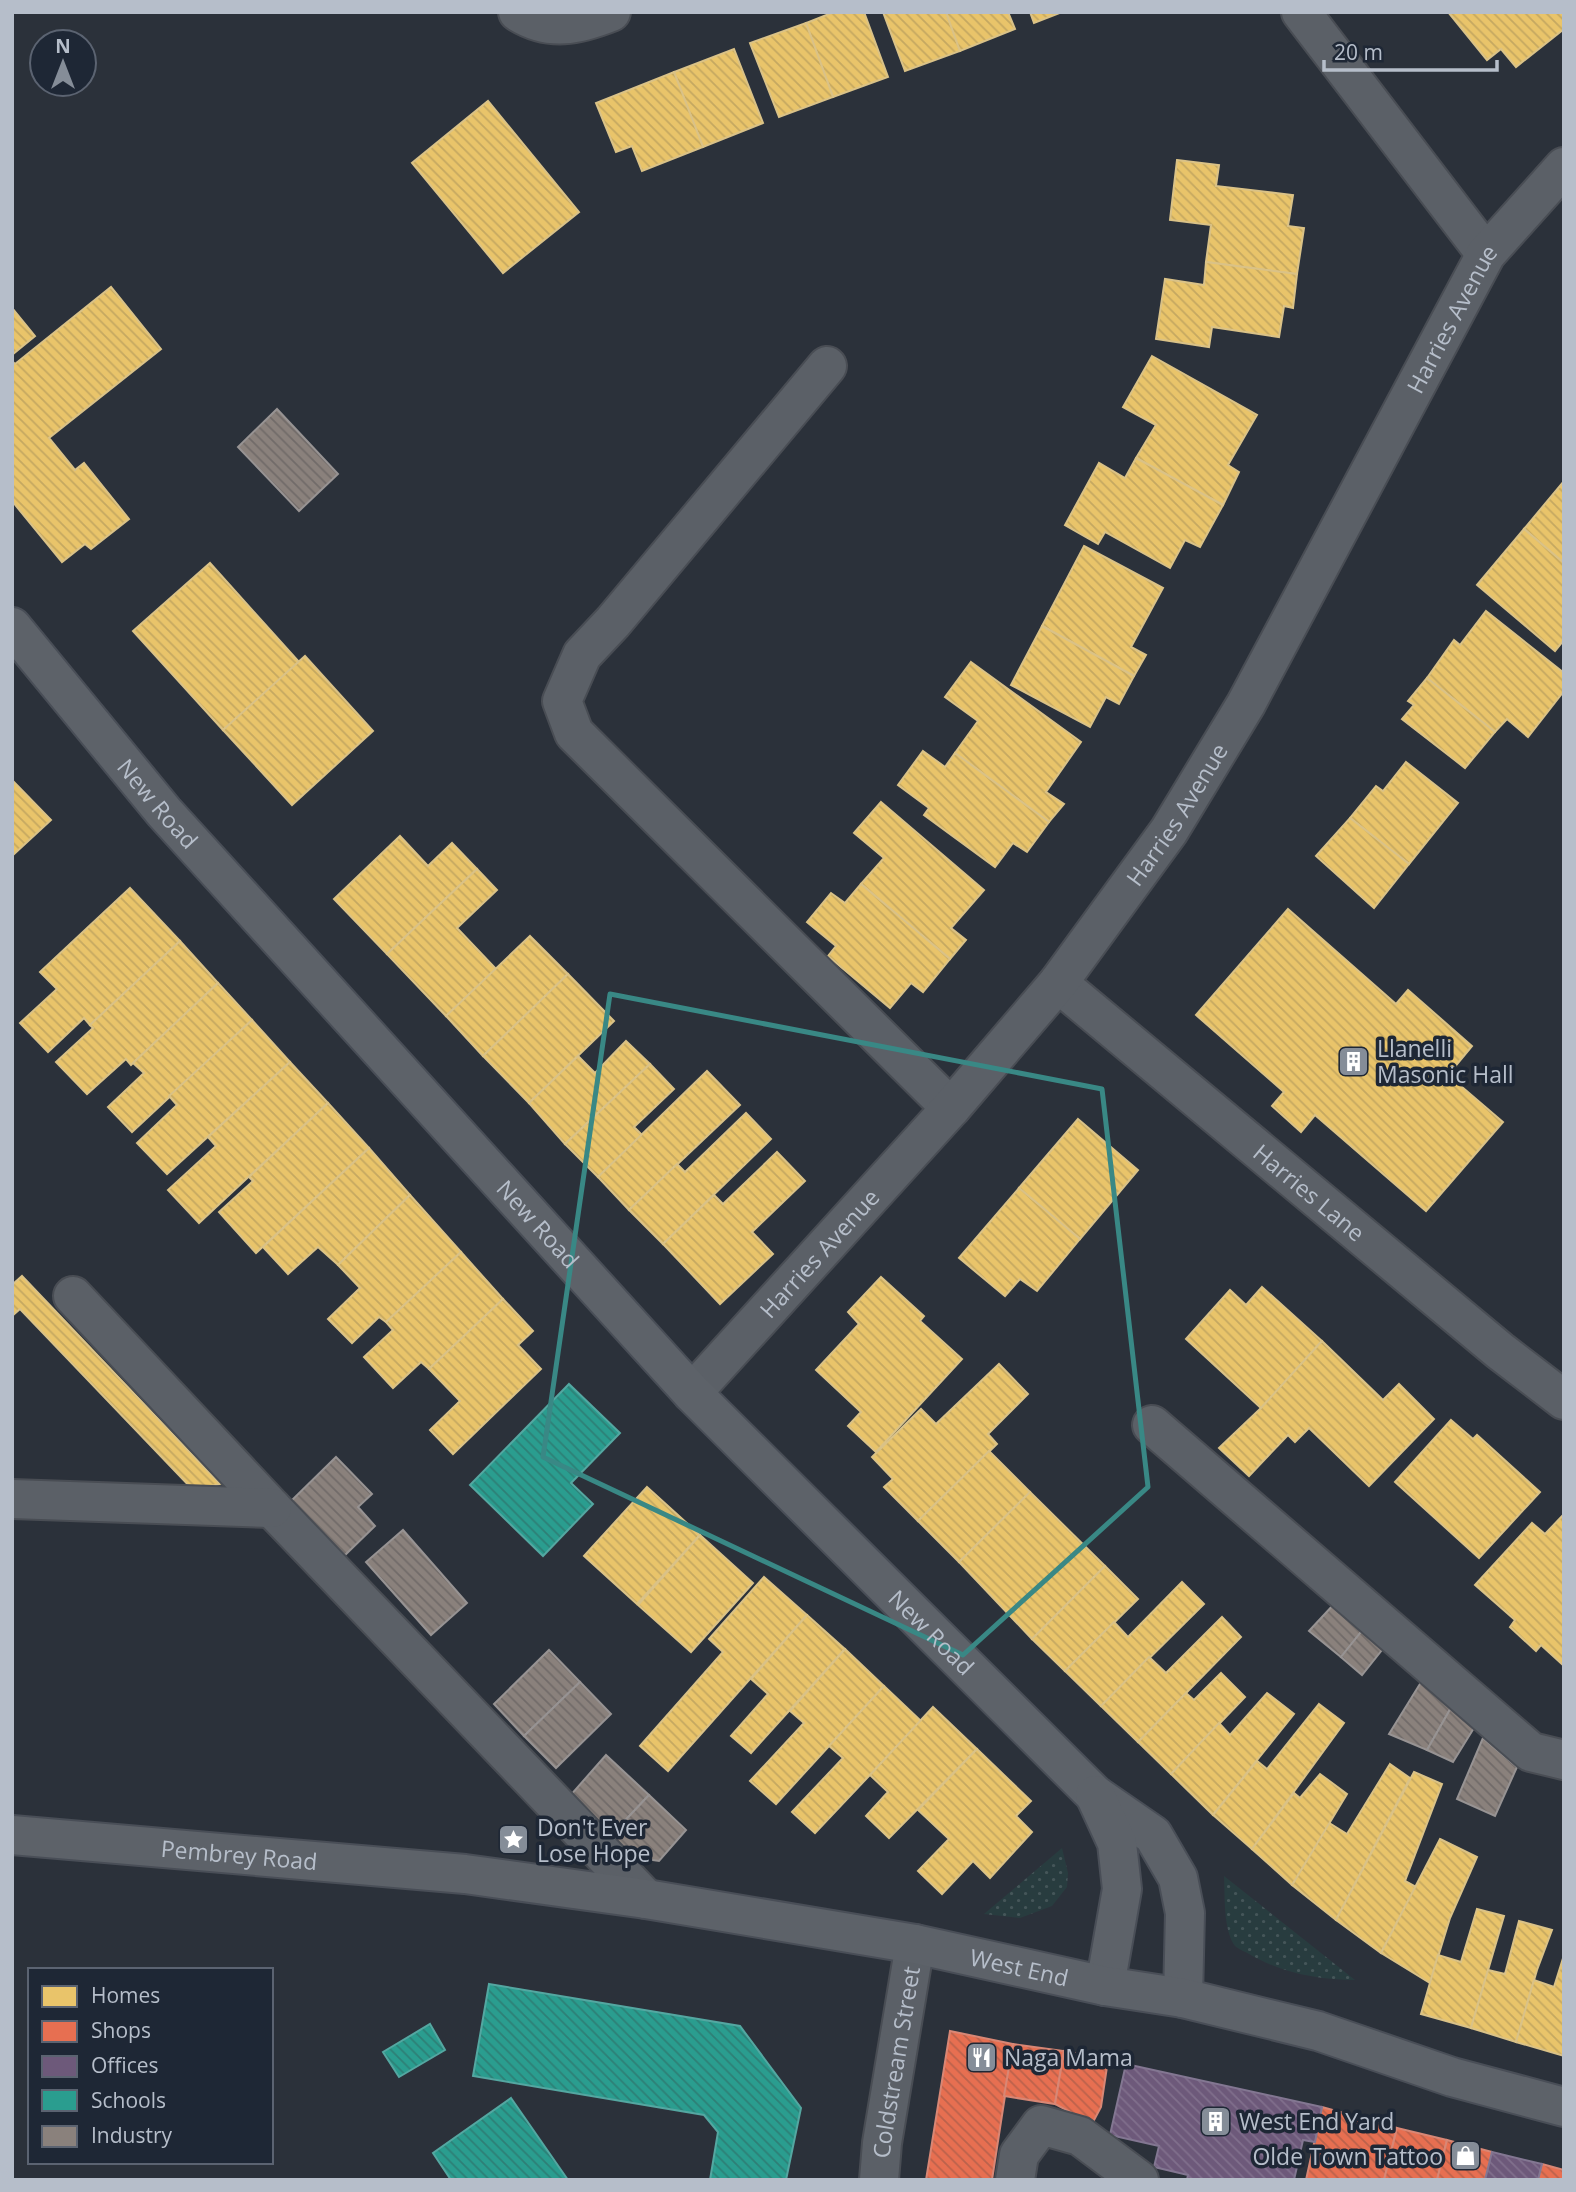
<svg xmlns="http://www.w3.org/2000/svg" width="1576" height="2192" viewBox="0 0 1576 2192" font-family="'Open Sans',sans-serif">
<defs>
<pattern id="grass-dots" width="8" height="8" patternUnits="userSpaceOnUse" patternTransform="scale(1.75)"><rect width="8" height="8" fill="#283c3f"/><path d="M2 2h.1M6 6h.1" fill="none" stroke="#455659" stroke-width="1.8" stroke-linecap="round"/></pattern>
<pattern id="homes-back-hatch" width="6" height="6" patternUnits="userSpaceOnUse" patternTransform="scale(1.75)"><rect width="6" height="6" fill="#e9c46a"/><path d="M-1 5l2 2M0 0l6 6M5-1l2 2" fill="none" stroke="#c5a861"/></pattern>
<pattern id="shops-back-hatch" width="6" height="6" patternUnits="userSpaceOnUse" patternTransform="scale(1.75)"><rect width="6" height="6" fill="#e76f51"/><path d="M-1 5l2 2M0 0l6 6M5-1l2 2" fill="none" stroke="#bb624c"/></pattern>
<pattern id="offices-back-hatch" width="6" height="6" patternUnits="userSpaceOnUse" patternTransform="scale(1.75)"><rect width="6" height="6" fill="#6d597a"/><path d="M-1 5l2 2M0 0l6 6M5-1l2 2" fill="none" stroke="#806f8c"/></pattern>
<pattern id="schools-back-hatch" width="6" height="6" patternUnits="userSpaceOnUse" patternTransform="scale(1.75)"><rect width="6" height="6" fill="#2a9d8f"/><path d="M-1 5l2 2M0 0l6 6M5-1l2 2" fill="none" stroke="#2e7f76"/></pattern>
<pattern id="industry-back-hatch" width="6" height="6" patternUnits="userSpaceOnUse" patternTransform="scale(1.75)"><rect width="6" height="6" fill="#8a817c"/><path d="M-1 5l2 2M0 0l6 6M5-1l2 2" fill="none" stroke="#716b69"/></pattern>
</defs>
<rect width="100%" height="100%" fill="#2b313a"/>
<!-- grass -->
<g fill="url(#grass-dots)">
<path d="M1062,1848L1068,1873L1067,1887L1052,1906L1020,1918L984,1914Z"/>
<path d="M1224,1876L1355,1980C1318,1980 1282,1973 1249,1954C1246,1952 1238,1949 1235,1946C1223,1930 1225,1895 1224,1876Z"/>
</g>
<!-- homes -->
<g fill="url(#homes-back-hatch)" stroke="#dac287" stroke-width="2">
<path d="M834,12H864L888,77L833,97L806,23Z"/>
<path d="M883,12H946L960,51L905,71Z"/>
<path d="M946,12H1008L1015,29L960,51Z"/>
<path d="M1030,12H1062L1034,23Z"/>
<path d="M1448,12H1564V29L1516,67L1501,49L1487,60Z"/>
<path d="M806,23L833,97L779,117L750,43Z"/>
<path d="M734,49L763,123L703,147L674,72Z"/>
<path d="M674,72L703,147L642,171L632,146L616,152L596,103Z"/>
<path d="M488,101L579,212L503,273L412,163Z"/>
<path d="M1177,160L1219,165L1216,186L1293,195L1288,226L1304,228L1297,274L1206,262L1211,225L1170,220Z"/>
<path d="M1206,262L1297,274L1293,308L1284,306L1279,337L1212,327L1209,347L1156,339L1165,279L1204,285Z"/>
<path d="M111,287L161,349L49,438L75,470L84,463L129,519L91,549L85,544L62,562L12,501V361L15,364Z"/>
<path d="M12,308L35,336L12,355Z"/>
<path d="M1152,356L1257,415L1228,465L1239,472L1223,505L1136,458L1156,425L1123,407Z"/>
<path d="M1136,458L1223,505L1200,547L1185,540L1170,568L1105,532L1098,544L1065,525L1099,463L1125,478Z"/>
<path d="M1564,481V563L1524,529Z"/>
<path d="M1524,529L1564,563V640L1555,651L1477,585Z"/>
<path d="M1084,546L1163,588L1131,647L1146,655L1134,676L1042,626Z"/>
<path d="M210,563L299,662L223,730L133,631Z"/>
<path d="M1486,611L1564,673V691L1528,737L1507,719L1495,732L1427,678L1454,640L1460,645Z"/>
<path d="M1042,626L1134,676L1119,704L1106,697L1090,727L1011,685Z"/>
<path d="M305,656L373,731L292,805L223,730Z"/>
<path d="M971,662L1081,742L1046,792L1064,804L1049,822L955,753L978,721L945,697Z"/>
<path d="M1427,678L1495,732L1465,768L1402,719L1414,705L1408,701Z"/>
<path d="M923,751L945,767L955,753L1049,822L1027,852L1013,843L995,867L924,815L929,808L898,785Z"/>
<path d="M1406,762L1458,803L1409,864L1350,818L1376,786L1383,791Z"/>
<path d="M12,780L51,820L12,856Z"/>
<path d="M881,802L984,890L951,928L966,940L950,959L861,884L884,858L854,833Z"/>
<path d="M1350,818L1409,864L1374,908L1316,856Z"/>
<path d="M400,836L428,866L452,843L477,869L387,954L334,899Z"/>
<path d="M477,869L497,890L457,928L496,969L446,1016L387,954Z"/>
<path d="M861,884L950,959L923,992L911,983L890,1008L828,956L836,946L807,922L831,893L845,903Z"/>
<path d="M130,888L180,941L90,1025L84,1018L48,1052L20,1023L57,989L40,972Z"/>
<path d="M1288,909L1396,1004L1408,990L1472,1046L1448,1075L1503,1122L1426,1211L1315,1115L1301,1132L1272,1106L1284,1092L1196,1015Z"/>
<path d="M530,936L568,974L483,1056L446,1016Z"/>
<path d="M180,941L218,983L133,1063L131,1065L126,1059L87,1094L56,1062L93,1028L90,1025Z"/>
<path d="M568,974L614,1021L529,1103L483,1056Z"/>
<path d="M218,983L252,1020L132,1132L108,1107L144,1073L133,1063Z"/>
<path d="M252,1020L290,1062L167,1174L137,1143L177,1105L169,1096Z"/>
<path d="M626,1041L650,1064L565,1144L529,1103L578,1056L595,1073Z"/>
<path d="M290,1062L328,1103L199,1223L168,1190L216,1146L208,1137Z"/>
<path d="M650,1064L674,1089L634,1127L642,1135L598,1177L565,1144Z"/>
<path d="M707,1071L740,1105L629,1210L598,1177Z"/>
<path d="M328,1103L369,1148L256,1253L219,1212L253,1181L249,1177Z"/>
<path d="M746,1113L771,1139L663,1244L629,1210L677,1164L685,1172Z"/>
<path d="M1078,1119L1138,1170L1080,1239L1019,1188Z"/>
<path d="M369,1148L410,1195L338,1265L318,1247L288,1274L263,1247Z"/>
<path d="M777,1152L805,1181L752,1232L773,1254L720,1304L663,1244L714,1195L723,1204Z"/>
<path d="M1019,1188L1080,1239L1037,1291L1020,1279L1005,1296L959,1258Z"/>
<path d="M410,1195L461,1252L386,1322L379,1317L352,1343L328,1319L360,1288L338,1265Z"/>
<path d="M461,1252L503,1299L429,1369L421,1362L393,1388L364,1357L393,1330L386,1322Z"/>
<path d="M22,1276L220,1484L193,1490L20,1309L12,1316V1285Z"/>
<path d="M881,1277L924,1316L920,1321L962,1359L876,1452L848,1426L861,1412L816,1370L859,1324L848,1312Z"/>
<path d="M1262,1287L1322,1341L1261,1408L1186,1339L1230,1290L1246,1305Z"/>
<path d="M503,1299L533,1331L518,1345L541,1369L453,1454L430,1430L460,1401L429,1369Z"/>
<path d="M1322,1341L1383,1400L1399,1384L1434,1419L1369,1486L1309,1428L1295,1442L1288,1435L1249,1476L1219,1448L1261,1408Z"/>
<path d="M999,1364L1028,1394L988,1434L997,1444L918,1521L884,1487L893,1479L872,1457L921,1409L936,1424Z"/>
<path d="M1451,1420L1473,1439L1477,1435L1540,1492L1479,1558L1395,1482Z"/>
<path d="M989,1451L1030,1492L959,1562L918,1521Z"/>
<path d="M647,1487L700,1535L637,1604L584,1556Z"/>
<path d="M1030,1492L1105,1566L1032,1639L959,1562Z"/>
<path d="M1564,1514V1666L1541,1645L1536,1651L1510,1627L1515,1620L1475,1585L1532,1523L1545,1534Z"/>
<path d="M700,1535L753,1583L691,1652L638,1605Z"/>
<path d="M1105,1566L1138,1599L1065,1671L1032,1639Z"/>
<path d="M764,1577L807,1615L668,1771L640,1746L723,1652L709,1639Z"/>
<path d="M1182,1582L1204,1604L1101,1706L1065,1671L1114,1622L1128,1637Z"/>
<path d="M807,1615L845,1649L751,1753L731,1736L768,1694L751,1679Z"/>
<path d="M1222,1617L1241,1637L1138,1742L1101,1706L1149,1657L1166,1673Z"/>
<path d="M845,1649L884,1686L776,1804L750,1781L804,1723L790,1711Z"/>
<path d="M1221,1673L1245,1697L1171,1774L1138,1742L1186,1693L1194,1700Z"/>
<path d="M884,1686L921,1721L815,1833L792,1812L843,1758L829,1746Z"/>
<path d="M1267,1693L1294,1714L1213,1815L1171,1774L1219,1723L1230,1735Z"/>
<path d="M1319,1704L1344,1723L1252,1849L1213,1815L1257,1761L1267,1769Z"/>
<path d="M933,1707L977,1749L889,1838L866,1816L888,1792L870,1775Z"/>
<path d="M977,1749L1031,1801L1016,1816L1032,1832L990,1878L973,1861L942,1894L918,1871L949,1839L918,1810Z"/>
<path d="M1390,1764L1410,1778L1336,1920L1292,1885L1329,1823L1347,1834Z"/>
<path d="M1414,1772L1442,1784L1405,1881L1416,1887L1381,1953L1336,1920Z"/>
<path d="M1320,1774L1347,1794L1292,1885L1252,1849L1294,1793L1300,1798Z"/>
<path d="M1440,1839L1477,1857L1450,1918L1430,1983L1381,1953Z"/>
<path d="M1477,1909L1504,1916L1471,2028L1421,2014L1438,1955L1461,1962Z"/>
<path d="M1519,1921L1552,1930L1537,1970L1516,2042L1471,2028L1488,1970L1505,1974Z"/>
<path d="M1564,1955V2056L1516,2042L1534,1980L1554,1987Z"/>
</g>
<!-- shops -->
<g fill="url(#shops-back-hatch)" stroke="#d88775" stroke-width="2">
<path d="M950,2031L1013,2044L992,2180H926Z"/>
<path d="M1013,2044L1064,2051L1055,2104L1004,2096Z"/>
<path d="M1064,2051L1108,2060L1101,2107L1092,2124L1055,2104Z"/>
<path d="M1322,2107L1397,2128L1384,2180H1306Z"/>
<path d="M1397,2128L1447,2140L1437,2180H1384Z"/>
<path d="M1447,2140L1492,2152L1485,2180H1437Z"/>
<path d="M1542,2164L1564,2170V2180H1538Z"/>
</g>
<!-- offices -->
<g fill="url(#offices-back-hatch)" stroke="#837792" stroke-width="2">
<path d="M1126,2064L1322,2107L1315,2142L1303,2140L1294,2180H1187L1188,2175L1154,2167L1159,2146L1110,2135Z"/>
<path d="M1492,2152L1542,2164L1538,2180H1485Z"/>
</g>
<!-- schools -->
<g fill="url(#schools-back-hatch)" stroke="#54a7a1" stroke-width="2">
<path d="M569,1384L620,1433L571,1483L593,1504L543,1556L470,1485Z"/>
<path d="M489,1984L740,2026L801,2108L786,2180H710L718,2132L704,2115L473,2076Z"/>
<path d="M430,2024L445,2050L399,2077L383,2052Z"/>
<path d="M511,2098L568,2180H451L433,2153Z"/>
</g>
<!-- industry -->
<g fill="url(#industry-back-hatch)" stroke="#979393" stroke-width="2">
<path d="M277,409L338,474L299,511L238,447Z"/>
<path d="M336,1457L372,1494L358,1507L375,1526L343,1557L289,1503Z"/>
<path d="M403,1530L467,1603L431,1635L366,1562Z"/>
<path d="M1336,1602L1365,1627L1341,1657L1309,1631Z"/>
<path d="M1365,1627L1386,1645L1362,1675L1341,1657Z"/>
<path d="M549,1650L580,1682L524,1736L494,1704Z"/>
<path d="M1423,1679L1452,1706L1427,1750L1389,1734Z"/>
<path d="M580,1682L611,1714L556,1768L524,1736Z"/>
<path d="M1452,1706L1474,1728L1453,1762L1427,1750Z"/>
<path d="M1483,1738L1517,1767L1495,1816L1457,1799Z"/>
<path d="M606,1755L649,1795L605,1842L569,1797Z"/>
<path d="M649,1795L686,1830L659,1861L619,1855L605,1842Z"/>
</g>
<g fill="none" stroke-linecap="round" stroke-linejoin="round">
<defs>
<g id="minor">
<path d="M518,12C550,32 578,25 611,12"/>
<path d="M1301,12L1486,254"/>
<path d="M827,366L613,622L582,655L562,701L574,733L951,1108"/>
<path id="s1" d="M1058,983L1500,1351L1564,1400"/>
<path d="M73,1296L272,1508L646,1899"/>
<path id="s2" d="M692,1393L951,1108L1058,983L1169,831L1246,704L1486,254L1564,167"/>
<path d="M1152,1425L1531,1752L1564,1760"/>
<path d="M12,1499L272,1508"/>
<path id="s3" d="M879,2180L882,2143L915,1944"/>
<path d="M1015,2180L1019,2155L1041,2125L1080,2136L1139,2180"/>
</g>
<g id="major">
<path id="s4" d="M12,627L164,812L692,1393L1095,1795L1153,1835L1178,1878L1185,1913L1183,1998"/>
<path d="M1095,1795L1117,1843L1122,1889L1105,1986"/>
<path id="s5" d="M12,1835L465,1874L646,1899L915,1944L1105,1986L1183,1998L1318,2031L1452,2077L1564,2107"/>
</g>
</defs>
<!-- minor casing -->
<use href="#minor" stroke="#494d54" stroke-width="42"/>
<!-- major casing -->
<use href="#major" stroke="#494e57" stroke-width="42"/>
<!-- minor -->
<use href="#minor" stroke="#5b6067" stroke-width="38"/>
<!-- major -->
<use href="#major" stroke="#5d6269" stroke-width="38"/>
</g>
<!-- marked area -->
<path fill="none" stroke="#398885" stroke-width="5" stroke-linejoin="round" d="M610,994L1102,1089L1148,1487L963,1655L543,1457Z"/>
<!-- icons -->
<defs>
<symbol id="building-square" viewBox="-11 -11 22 22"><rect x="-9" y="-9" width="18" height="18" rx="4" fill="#858d98" stroke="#1e2735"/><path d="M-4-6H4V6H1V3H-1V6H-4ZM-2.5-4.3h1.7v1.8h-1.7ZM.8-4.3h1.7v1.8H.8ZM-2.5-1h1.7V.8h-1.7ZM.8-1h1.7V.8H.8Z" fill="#fff"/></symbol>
<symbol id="sight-square" viewBox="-11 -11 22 22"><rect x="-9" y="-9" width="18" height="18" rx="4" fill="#858d98" stroke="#1e2735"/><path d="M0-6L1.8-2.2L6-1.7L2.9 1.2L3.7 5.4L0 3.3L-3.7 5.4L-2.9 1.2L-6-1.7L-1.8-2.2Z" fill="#fff"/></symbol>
<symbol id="restaurant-square" viewBox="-11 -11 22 22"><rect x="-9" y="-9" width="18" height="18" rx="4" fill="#858d98" stroke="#1e2735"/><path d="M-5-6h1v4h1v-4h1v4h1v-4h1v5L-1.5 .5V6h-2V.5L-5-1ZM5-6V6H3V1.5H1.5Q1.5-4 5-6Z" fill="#fff"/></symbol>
<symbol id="shop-square" viewBox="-11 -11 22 22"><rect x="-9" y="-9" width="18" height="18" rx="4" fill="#858d98" stroke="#1e2735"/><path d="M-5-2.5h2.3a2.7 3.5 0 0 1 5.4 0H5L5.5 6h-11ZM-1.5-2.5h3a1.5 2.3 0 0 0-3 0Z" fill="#fff"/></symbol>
</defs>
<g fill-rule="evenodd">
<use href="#building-square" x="1336" y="1044" width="35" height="35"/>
<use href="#sight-square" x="496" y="1822" width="35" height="35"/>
<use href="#restaurant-square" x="964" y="2040" width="35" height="35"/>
<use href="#building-square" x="1198" y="2104" width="35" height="35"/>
<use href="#shop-square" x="1448" y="2138" width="35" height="35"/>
</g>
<g text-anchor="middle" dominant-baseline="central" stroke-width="7" stroke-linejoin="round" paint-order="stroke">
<!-- street labels -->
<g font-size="23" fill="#b6beca" stroke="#1e2735">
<text stroke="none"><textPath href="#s2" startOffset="1323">Harries Avenue</textPath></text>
<text stroke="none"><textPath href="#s4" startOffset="229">New Road</textPath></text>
<text stroke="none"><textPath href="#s2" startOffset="756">Harries Avenue</textPath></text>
<text stroke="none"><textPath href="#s1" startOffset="327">Harries Lane</textPath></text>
<text stroke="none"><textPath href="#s4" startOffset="796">New Road</textPath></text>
<text stroke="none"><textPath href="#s2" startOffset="189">Harries Avenue</textPath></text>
<text stroke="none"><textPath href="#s4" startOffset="1363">New Road</textPath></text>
<text stroke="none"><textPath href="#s5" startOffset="228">Pembrey Road</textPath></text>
<text stroke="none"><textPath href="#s5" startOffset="1017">West End</textPath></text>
<text stroke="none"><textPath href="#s3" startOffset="119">Coldstream Street</textPath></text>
</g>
<!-- poi labels -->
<g font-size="23" fill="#b6beca" stroke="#1e2735" text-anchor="start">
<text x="1377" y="1048">Llanelli<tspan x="1377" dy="26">Masonic Hall</tspan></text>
<text x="537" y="1827">Don't Ever<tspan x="537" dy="26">Lose Hope</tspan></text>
<text x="1004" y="2057">Naga Mama</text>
<text x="1239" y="2121">West End Yard</text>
<text x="1443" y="2156" text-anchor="end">Olde Town Tattoo</text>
</g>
</g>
<!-- border -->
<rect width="1576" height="2192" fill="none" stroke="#b6beca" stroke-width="28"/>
<!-- legend -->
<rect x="28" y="1968" width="245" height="196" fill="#1e2735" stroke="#5b6371" stroke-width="2"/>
<rect x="42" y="1986" width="35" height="21" fill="#e9c46a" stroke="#5b6371" stroke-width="2"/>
<text x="91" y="2003" font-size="21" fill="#b6beca">Homes</text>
<rect x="42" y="2021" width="35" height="21" fill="#e76f51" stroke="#5b6371" stroke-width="2"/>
<text x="91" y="2038" font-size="21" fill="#b6beca">Shops</text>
<rect x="42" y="2056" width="35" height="21" fill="#6d597a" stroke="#5b6371" stroke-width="2"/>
<text x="91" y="2073" font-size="21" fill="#b6beca">Offices</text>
<rect x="42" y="2090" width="35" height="21" fill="#2a9d8f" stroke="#5b6371" stroke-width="2"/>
<text x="91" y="2108" font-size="21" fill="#b6beca">Schools</text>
<rect x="42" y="2126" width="35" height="21" fill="#8a817c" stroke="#5b6371" stroke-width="2"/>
<text x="91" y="2143" font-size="21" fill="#b6beca">Industry</text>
<!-- north arrow -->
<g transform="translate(63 63)"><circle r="33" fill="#1e2735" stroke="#5b6371" stroke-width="2"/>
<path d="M0-5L12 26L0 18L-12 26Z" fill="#858d98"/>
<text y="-10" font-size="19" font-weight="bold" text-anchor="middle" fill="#b6beca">N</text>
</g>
<!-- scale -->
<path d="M1324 60v10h173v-10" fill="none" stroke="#b6beca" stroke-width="3.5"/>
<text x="1334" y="60" font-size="21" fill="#b6beca" stroke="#1e2735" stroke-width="5" paint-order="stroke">20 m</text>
</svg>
